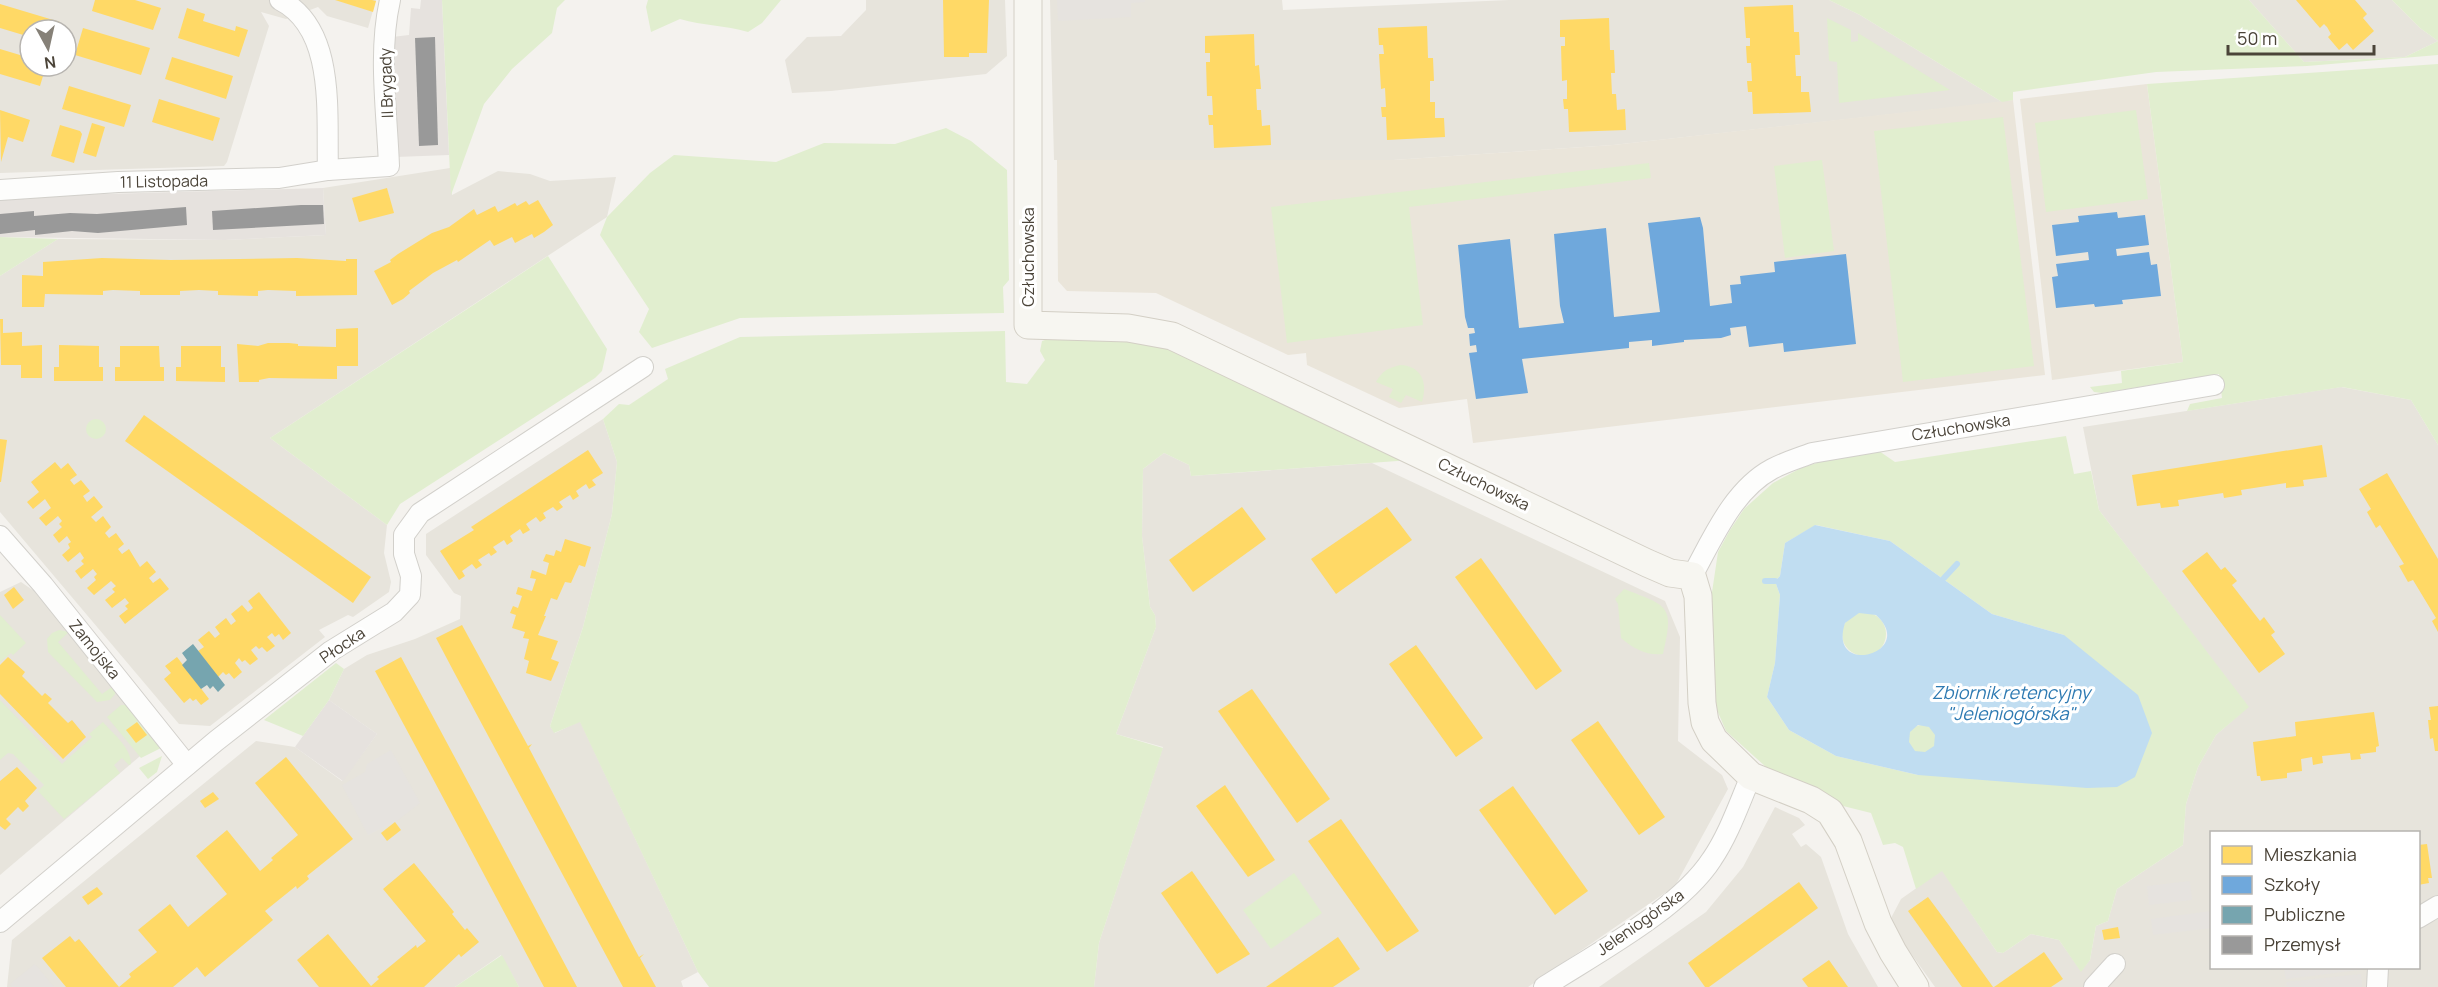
<svg xmlns="http://www.w3.org/2000/svg" width="2438" height="987" viewBox="0 0 2438 987" font-family="Manrope,sans-serif">
<rect width="100%" height="100%" fill="#f4f2ee"/>
<!-- residential -->
<g fill="#e7e4dc" fill-rule="evenodd">
<path d="M0,0H376L368,28L327,16L318,7L286,19L261,12L269,26L227,162L224,166L0,173ZM30,30H66V66H30Z"/>
<path d="M866,0H1005L1007,56L986,74L831,91L792,93L785,60L807,37L841,36L866,10Z"/>
<path d="M1050,0H1282L1283,10L1509,0H1829L1860,15L2002,102L1613,145L1393,160H1054Z"/>
<path d="M2249,0H2392L2420,28L2438,41L2405,57L2304,62Z"/>
<path d="M450,168L452,195L498,171L530,174L550,181L616,177L607,217L270,438L387,525L384,553L391,582L389,592L353,617L348,615L319,630L325,637L210,726L179,724L0,512V276L58,239L225,240L326,235L323,188Z"/>
<path d="M2341,387L2411,400L2438,445V987H1935L1902,941L1891,918L1901,899L1942,870L1997,952L2003,953L2031,934L2059,940L2081,971L2090,960L2096,926L2108,921L2117,889L2183,845L2186,804L2198,767L2216,735L2248,707L2099,510L2083,427ZM2212,832H2418V968H2212Z"/>
<path d="M603,419L617,462L612,514L583,627L550,726L555,733L580,721L698,972L681,981L683,987H519L501,955L455,987H7L12,940L256,741L295,747L342,781L377,734L329,700L344,669L367,655L415,639L460,619L461,596L454,593L426,555V534Z"/>
<path d="M1164,453L1189,465L1191,476L1372,463L1665,601L1680,637L1678,741L1722,775L1728,789L1675,886L1528,987H1094L1099,943L1163,747L1116,734L1156,627L1155,615L1150,607L1142,536L1143,469Z"/>
<path d="M21,582L34,591L159,740L0,875V592Z"/>
<path d="M1775,807L1799,818L1805,825L1792,834L1801,847L1806,844L1821,857L1848,934L1878,987H1599L1706,912L1743,867Z"/>
</g>
<!-- industrial -->
<g fill="#e6e2de">
<path d="M421,0H442L449,155L396,157L392,37L409,35L411,8L420,9Z"/>
<path d="M323,188L326,235L225,240L0,237V200L35,196Z"/>
<path d="M329,700L377,734L343,781L295,747Z"/>
</g>
<!-- education -->
<g fill="#eae5da">
<path d="M2147,84L2183,362L2052,380L2020,99Z"/>
<path d="M2013,100L2045,375L1473,443L1467,399L1399,408L1307,365L1306,353L1288,355L1156,293L1067,291L1058,281L1057,160H1393L1613,145Z"/>
</g>
<!-- green -->
<g fill="#e1eecf" fill-rule="evenodd">
<path d="M442,0H565L557,8L552,33L512,69L484,104L451,195Z"/>
<path d="M648,0H781L762,23L748,32C725,25 703,26 680,19L651,32L646,7Z"/>
<path d="M1829,0H2249L2304,62L2405,57L2438,41L2420,28L2392,0H2438V55L2307,66L2156,72L2013,92V100L2002,102L1860,15Z"/>
<path d="M1827,18L1851,30V42L1858,41V33L1950,90L1839,103L1837,62L1829,61Z"/>
<path d="M2438,64V445L2411,400L2342,387L2187,411L2190,404L2222,398L2219,374L2102,393L2094,392L2090,387L2122,383L2121,371L2183,362L2147,84Z"/>
<path d="M2136,110L2148,199L2046,212L2035,123Z"/>
<path d="M2003,117L2034,366L1903,382L1874,131Z"/>
<path d="M946,128L971,141L1007,170L1009,280L1003,287L1004,313L740,318L652,348L639,332L649,309L600,235L607,217L650,173L674,155L776,162L824,143L895,144Z"/>
<path d="M1822,160L1834,251L1785,258L1774,166Z"/>
<path d="M1649,163L1651,178L1409,207L1423,325L1287,343L1271,207Z"/>
<path d="M0,237L58,239L0,276Z"/>
<path d="M548,256L607,349L602,371L595,378L400,504L387,525L270,438Z"/>
<path d="M1005,331L1006,382L1027,384L1045,360L1040,351L1042,341C1070,331 1130,339 1160,345L1411,460L1191,476L1189,465L1164,453L1143,469L1142,536L1150,607L1155,615L1156,627L1116,734L1163,748L1099,943L1094,987H709L698,972L580,722L554,733L550,726L583,627L612,514L617,462L603,419L619,404L629,405L668,379L665,369L740,337Z"/>
<path d="M1400,365C1422,366 1428,383 1422,402L1406,395L1401,403L1389,397L1393,389L1376,382C1382,371 1388,368 1400,365Z"/>
<circle cx="96" cy="429" r="10"/>
<path d="M2066,436L2074,474L2091,471L2099,510L2249,707L2216,735L2198,767L2186,804L2183,845L2117,889L2108,921L2096,926L2090,960L2081,972L2059,940L2031,934L2003,953L1997,952L1942,871L1916,889L1903,847L1895,843L1883,845L1871,813L1839,805L1766,767L1726,731L1714,703L1711,599L1718,552L1730,530L1744,509L1773,483L1801,468L1820,462L1879,451L1895,462ZM1816,525L1890,541L1992,614L2064,635L1918,775L1836,756L1789,730L1767,697L1775,663L1780,595L1775,581L1780,576L1785,543Z"/>
<path d="M1624,589C1668,606 1675,605 1663,654C1647,656 1634,649 1621,638L1618,604L1615,599Z"/>
<circle cx="1864" cy="634" r="22"/>
<path d="M0,615L26,643L13,655L11,653L0,662Z"/>
<path d="M59,630L69,632L58,642L102,694L112,687L115,689V694L110,700L97,702L48,652L47,639L52,633Z"/>
<path d="M336,663L344,669L329,700L303,736L264,720Z"/>
<path d="M0,700L62,764L92,737L89,734L103,722C113,734 131,747 131,764L129,765L122,758L114,765L120,773L64,819L38,791L44,785L13,754L8,753L0,760Z"/>
<path d="M121,705H128L161,748L141,758L107,717Z"/>
<circle cx="1922" cy="739" r="14"/>
<path d="M162,756L157,772L148,779L139,768Z"/>
<path d="M1294,873L1322,913L1271,949L1243,910Z"/>
<path d="M502,955L519,987H455Z"/>
</g>
<!-- parking -->
<g fill="#e6e3df">
<path d="M1057,0H1145V2L1131,3V17L1058,21Z"/>
<path d="M391,750L420,803L398,820L368,835L342,785L365,772L367,764Z"/>
<path d="M2190,881L2192,900L2149,905L2147,886Z"/>
<path d="M2211,911V928L2153,935L2151,919Z"/>
<path d="M35,964L54,987H12L10,984Z"/>
<path d="M2284,968H2360V970L2286,979Z"/>
<path d="M2361,974L2362,987H2287L2286,982Z"/>
</g>
<!-- water -->
<path fill="#c0ddf1" fill-rule="evenodd" d="M1815,525L1890,541L1992,614L2064,635L2138,695L2152,733L2135,777L2117,787L2087,788L1918,775L1836,756L1789,730L1767,697L1775,663L1780,595L1775,581L1780,576L1785,543ZM1859,613L1876,615C1918,653 1827,678 1845,623ZM1918,725L1929,727L1935,735L1934,746L1925,752L1915,751L1909,742L1910,732Z"/>
<!-- homes -->
<g fill="#ffd966">
<path d="M95,0H135L161,8L153,30L92,11Z"/>
<path d="M335,0H372L376,1L373,12Z"/>
<path d="M943,0H989L987,53H969V57H944Z"/>
<path d="M2296,0H2355L2367,14L2363,18L2374,31L2353,50L2347,43L2339,50L2328,37L2331,34L2327,27L2324,24L2320,28Z"/>
<path d="M0,4L60,22L57,30H30V37L0,28Z"/>
<path d="M1793,5L1794,32H1799L1800,55H1795L1796,76H1801V92H1809L1811,112L1753,114L1752,92H1748L1747,81H1752L1751,63H1747L1746,46H1750V38H1746L1744,7Z"/>
<path d="M187,8L205,14L203,21L235,31L236,26L248,30L239,57L178,38Z"/>
<path d="M1609,18L1610,50H1614L1615,73H1611L1612,94H1616L1617,110L1625,109L1626,130L1569,132L1568,109H1564L1563,99H1567V80L1562,81L1561,46H1565V37H1560V20Z"/>
<path d="M1427,26L1428,58H1433L1434,81H1430V102H1435V118H1444L1445,137L1387,140L1386,117H1382L1381,107H1386L1385,88L1381,89L1379,54H1384L1383,45H1379L1378,28Z"/>
<path d="M83,28L150,48L141,75L75,55Z"/>
<path d="M1254,34L1255,66L1259,65L1261,89H1256L1257,110H1261L1262,126L1270,125L1271,145L1214,148L1213,125H1209L1208,115H1213L1212,96H1207L1206,62H1210V53H1205V36Z"/>
<path d="M0,49L30,58V66H46L40,86L0,74Z"/>
<path d="M172,57L233,76L226,99L165,79Z"/>
<path d="M69,86L131,105L124,127L62,109Z"/>
<path d="M159,99L220,118L213,141L152,122Z"/>
<path d="M0,110L30,120L23,142L8,137L1,162Z"/>
<path d="M92,123L105,127L96,157L83,153Z"/>
<path d="M60,125L80,131L82,134L74,163L51,156Z"/>
<path d="M387,188L394,213L359,222L352,198Z"/>
<path d="M538,200L553,225L544,232L534,238L532,234L515,243L512,237L494,246L490,240L458,262L457,260L433,273L409,291L410,293L403,299L392,305L374,271L391,262L390,260L398,254L432,233L449,227L474,209L477,215L495,206L498,212L515,203L517,206L526,201L529,205Z"/>
<path d="M102,258L171,260L297,258L346,261V259H357V295L296,296V291L268,290L258,291V296L218,295V291L199,290L180,291V295H140V291L113,290L103,291V295L45,294L44,307H22V275L43,276V262Z"/>
<path d="M0,319H3V333L22,332V346L42,345V378H21V365H1Z"/>
<path d="M358,328V366H337V379L269,378L259,380V382H239L237,344L258,346L268,343H289L298,344V346L336,347V329Z"/>
<path d="M59,345L99,346V367H103V381H54V367H59Z"/>
<path d="M120,346H159L160,367H164V381H115V367H120Z"/>
<path d="M181,346H221V367H225V382L176,381V367H181Z"/>
<path d="M144,415L371,577L353,603L125,441Z"/>
<path d="M0,439L7,440L1,482H0Z"/>
<path d="M2322,445L2327,477L2303,480L2304,486L2286,488V483L2241,490L2242,495L2224,498L2223,493L2178,500L2179,506L2161,508L2160,503L2137,506L2132,475Z"/>
<path d="M588,450L603,473L592,480L596,485L589,489L586,484L576,491L579,496L573,500L570,495L559,502L563,507L557,511L553,507L543,513L546,518L540,522L536,517L526,524L530,530L523,534L520,529L510,536L513,541L507,545L504,540L493,547L497,552L491,556L489,553L478,560L482,565L476,569L472,564L462,571L465,576L459,580L440,551L474,530L471,527Z"/>
<path d="M55,462L61,469L68,463L77,475L70,480L74,485L81,480L90,491L83,496L87,502L94,496L103,507L91,517L96,522L103,516L111,527L105,533L109,538L116,533L124,544L118,549L122,554L129,549L140,567L147,561L156,572L149,578L153,583L160,578L169,589L125,624L119,616L128,609L125,606L129,603L125,598L112,608L105,600L115,592L112,589L116,586L111,581L94,595L87,588L96,580L94,577L97,574L93,569L81,579L75,571L84,564L81,561L84,558L80,552L68,562L62,555L70,548L68,544L71,542L67,536L59,543L53,535L62,527L59,524L62,521L58,516L46,526L39,518L51,508L45,499L33,509L27,502L39,492L31,482Z"/>
<path d="M2387,473L2438,559V632L2432,621L2436,618L2413,580L2408,582L2399,566L2404,564L2380,525L2376,528L2367,512L2371,509L2359,489Z"/>
<path d="M1242,507L1266,539L1193,592L1169,560Z"/>
<path d="M1387,507L1412,540L1336,594L1311,559Z"/>
<path d="M565,539L591,547L585,567L579,565L571,583L565,582L557,600L551,598L544,616H546L538,635L558,641L551,659L559,662L551,681L526,673L529,661L524,659L529,639L523,638L525,632L512,628L516,615L510,613L513,606L518,608L522,596L516,594L518,587L532,591L536,579L530,578L532,570L546,575L549,563L543,561L546,554L554,556L556,550L561,552Z"/>
<path d="M2207,552L2221,570L2225,567L2237,581L2232,585L2260,621L2264,617L2275,632L2271,635L2285,654L2259,673L2182,571Z"/>
<path d="M1481,558L1562,671L1536,690L1455,577Z"/>
<path d="M14,587L24,600L13,609L4,595Z"/>
<path d="M259,592L291,633L283,640L279,634L275,637L272,633L267,637L275,646L267,652L262,647L259,649L256,646L251,650L258,659L250,665L245,660L242,662L239,658L235,663L242,672L234,679L229,673L226,675L223,672L218,677L198,651L204,647L198,640L209,631L215,638L220,634L215,627L226,618L231,625L236,621L231,614L242,605L248,612L253,608L248,601Z"/>
<path d="M462,625L528,746L532,744L529,748L639,957L644,954L640,958L656,987H623L455,674L436,638Z"/>
<path d="M1416,645L1483,738L1456,757L1389,664Z"/>
<path d="M8,657L25,672L22,676L42,696L45,693L52,699L48,703L68,723L72,720L86,737L63,759L0,694V665Z"/>
<path d="M177,657L209,699L201,705L196,699L193,701L190,698L184,703L164,679L171,673L165,666Z"/>
<path d="M401,657L476,797L577,987H544L432,777L375,671Z"/>
<path d="M1252,689L1330,799L1297,823L1218,711Z"/>
<path d="M2438,706V751H2435L2433,738L2430,739L2428,720H2431L2429,707Z"/>
<path d="M2374,712L2379,746L2376,747V752L2360,754L2361,759L2351,760L2350,753L2322,756L2323,763L2313,765L2312,757L2301,759L2302,771L2287,773V778L2261,781L2260,776H2257L2253,742L2296,736L2295,722Z"/>
<path d="M1598,721L1665,817L1639,835L1571,740Z"/>
<path d="M137,722L147,735L136,743L126,730Z"/>
<path d="M286,757L353,839L307,876L309,879L297,889L296,886L265,911L273,920L205,977L197,967L173,987H66L42,958L70,936L75,942L79,939L119,987L131,977L129,974L157,952L138,930L170,904L188,927L227,894L196,856L227,830L260,871L273,860L271,858L298,835L255,783Z"/>
<path d="M17,767L37,788L25,801L29,806L23,812L18,807L6,819L11,824L5,830L0,826V781Z"/>
<path d="M1225,785L1275,860L1248,877L1196,806Z"/>
<path d="M1513,786L1588,891L1555,915L1479,810Z"/>
<path d="M213,792L219,799L205,808L200,801Z"/>
<path d="M1341,819L1419,931L1387,952L1308,841Z"/>
<path d="M395,822L401,830L387,841L381,833Z"/>
<path d="M2427,844L2432,878H2428L2429,883L2418,885V845Z"/>
<path d="M414,863L454,912L452,914L465,930L467,928L479,942L461,957L459,954L424,987H319L297,960L328,934L371,986L379,979L377,977L416,945L417,948L426,941L383,889Z"/>
<path d="M1192,871L1250,954L1217,974L1161,893Z"/>
<path d="M1799,882L1818,908L1709,987H1705L1688,963Z"/>
<path d="M97,887L103,894L88,905L82,897Z"/>
<path d="M1928,897L1948,924L1993,987H1962L1908,911Z"/>
<path d="M2118,927L2120,938L2104,940L2102,930Z"/>
<path d="M1338,937L1360,969L1333,987H1266Z"/>
<path d="M2044,952L2063,979L2051,987H1994Z"/>
<path d="M1829,960L1848,987H1808L1802,979Z"/>
</g>
<!-- schools -->
<g fill="#6fa8dc">
<path d="M2117,212L2118,218L2145,215L2149,245L2116,249L2117,256L2149,252L2151,265L2157,264L2161,296L2122,300L2123,304L2095,307L2094,304L2056,308L2052,277L2058,276L2056,264L2089,260L2088,252L2056,256L2052,225L2079,222L2078,216Z"/>
<path d="M1700,217L1703,228L1710,306L1732,303L1730,285L1741,284L1740,276L1775,272L1774,262L1846,254L1856,344L1784,352L1783,343L1749,347L1746,326L1730,328L1731,335L1721,338L1684,340V342L1652,346V340L1629,342V348L1522,359L1528,393L1476,399L1469,353L1477,352L1476,345L1470,346L1469,334L1475,333L1474,328H1468L1465,317L1458,245L1510,239L1519,328L1564,323L1560,306L1554,234L1606,228L1614,317L1660,312L1648,223Z"/>
</g>
<!-- public -->
<path fill="#76a5af" d="M193,644L225,685L218,692L213,686L210,689L207,685L201,689L182,665L187,660L182,653Z"/>
<!-- industry -->
<g fill="#999">
<path d="M435,37L438,145L419,146L415,38Z"/>
<path d="M301,205H323L324,224L213,230L212,211Z"/>
<path d="M186,207L187,225L98,233L72,231L35,235V230L0,234V214L34,211V216L70,213L97,214Z"/>
</g>
<g fill="none" stroke-linecap="round" stroke-linejoin="round">
<!-- stream -->
<g stroke="#c0ddf1" stroke-width="6">
<path d="M1944,578L1957,564"/>
<path d="M1765,581H1775"/>
</g>
<defs>
<g id="street">
<path d="M280,0C337,29 326,116 328,170"/>
<path d="M0,190L118,182L279,178L328,170L389,166C387,112 378,53 390,0"/>
<path d="M0,536L43,585L187,765"/>
<path d="M1692,576C1713,538 1733,490 1772,469C1785,462 1799,458 1812,453L2214,385"/>
<path d="M2418,918L2438,906"/>
<path d="M0,922L216,741L331,651L394,612L410,595L411,576L404,554V535L420,513L643,367"/>
<path d="M1544,987C1595,954 1680,909 1712,859C1729,834 1739,804 1751,776"/>
<path d="M2094,987L2115,964"/>
<path d="M2377,987L2378,968"/>
</g>
<path id="secondary" d="M1028,0V325L1128,328L1172,336L1647,563L1670,573L1692,576L1698,596L1702,703L1705,722L1714,740L1751,776L1811,800L1830,812L1848,841L1878,923L1893,952L1915,987"/>
</defs>
<!-- street casing -->
<use href="#street" stroke="#d2d0cb" stroke-width="22"/>
<!-- secondary casing -->
<use href="#secondary" stroke="#d3cfc5" stroke-width="29"/>
<!-- street -->
<use href="#street" stroke="#fdfdfc" stroke-width="20"/>
<!-- secondary -->
<use href="#secondary" stroke="#f7f6f1" stroke-width="27"/>
</g>
<g text-anchor="middle" dominant-baseline="central" stroke-width="6" stroke-linejoin="round" paint-order="stroke">
<!-- street labels -->
<g font-size="16" fill="#4b4439" stroke="#fff">
<text transform="translate(386 83) rotate(-92)">II Brygady</text>
<text transform="translate(164 181) rotate(-1)">11 Listopada</text>
<text transform="translate(1028 257) rotate(-90)">Człuchowska</text>
<text transform="translate(1961 427) rotate(-9)">Człuchowska</text>
<text transform="translate(1484 484) rotate(26)">Człuchowska</text>
<text transform="translate(342 645) rotate(-34)">Płocka</text>
<text transform="translate(95 649) rotate(51)">Zamojska</text>
<text transform="translate(1640 922) rotate(-35)">Jeleniogórska</text>
</g>
<!-- water labels -->
<g font-size="18" font-style="italic" fill="#2e7ab2" stroke="#fff">
<text x="2011" y="692">Zbiornik retencyjny<tspan x="2011" dy="21">"Jeleniogórska"</tspan></text>
</g>
</g>
<!-- legend -->
<rect x="2210" y="831" width="210" height="138" fill="#ffffff" stroke="#b7b4b0" stroke-width="1.5"/>
<rect x="2222" y="846" width="30" height="18" fill="#ffd966" stroke="#b7b4b0" stroke-width="1.5"/>
<text x="2264" y="861" font-size="18" fill="#4b4439">Mieszkania</text>
<rect x="2222" y="876" width="30" height="18" fill="#6fa8dc" stroke="#b7b4b0" stroke-width="1.5"/>
<text x="2264" y="891" font-size="18" fill="#4b4439">Szkoły</text>
<rect x="2222" y="906" width="30" height="18" fill="#76a5af" stroke="#b7b4b0" stroke-width="1.5"/>
<text x="2264" y="921" font-size="18" fill="#4b4439">Publiczne</text>
<rect x="2222" y="936" width="30" height="18" fill="#999999" stroke="#b7b4b0" stroke-width="1.5"/>
<text x="2264" y="951" font-size="18" fill="#4b4439">Przemysł</text>
<!-- north arrow -->
<g transform="translate(48 48) rotate(172)"><circle r="28" fill="#ffffff" stroke="#b7b4b0" stroke-width="1.5"/>
<path d="M0-4.5L10 22L0 15L-10 22Z" fill="#868178"/>
<text y="-9" font-size="16" font-weight="bold" text-anchor="middle" fill="#4b4439">N</text>
</g>
<!-- scale -->
<path d="M2228 45v9h146v-9" fill="none" stroke="#4b4439" stroke-width="3"/>
<text x="2237" y="45" font-size="18" fill="#4b4439" stroke="#ffffff" stroke-width="4.5" paint-order="stroke">50 m</text>
</svg>
